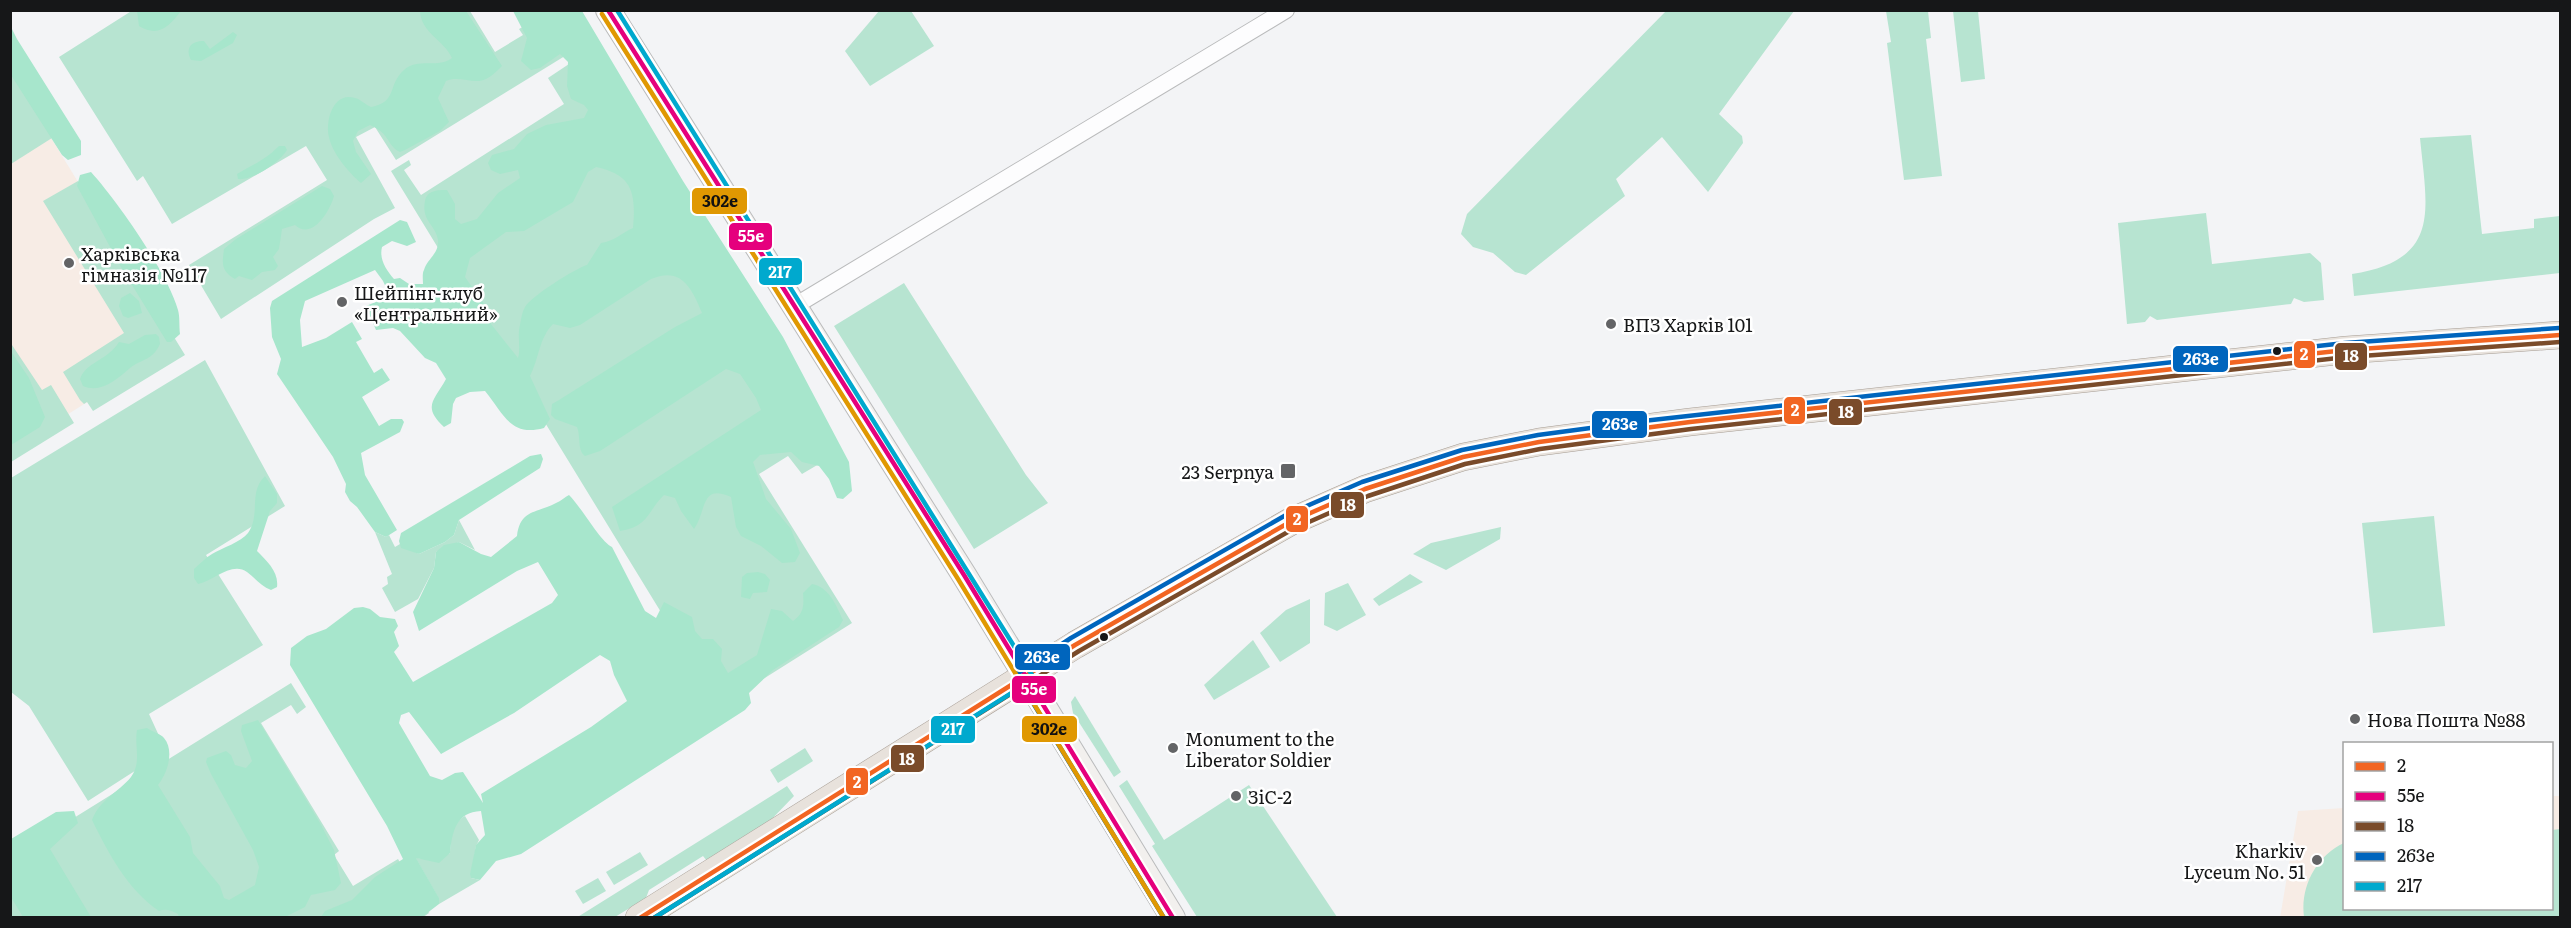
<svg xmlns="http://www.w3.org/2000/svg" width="2571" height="928" viewBox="0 0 2571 928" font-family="Literata,serif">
<rect width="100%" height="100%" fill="#f3f4f6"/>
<!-- education -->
<g fill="#f7ece5">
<path d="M10,71L178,345L11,450H10Z"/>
<path d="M2552,796H2560V917L2280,918L2298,811L2344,808V908H2552Z"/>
</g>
<!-- green -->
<g fill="#b7e4d1">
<path d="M133,10L470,11L495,52L523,35L519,29L552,11L586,43L396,160L375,127L356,137L395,208L374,219L221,319L189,265L327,180L306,146L172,224L143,176L137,181L59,57Z"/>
<path d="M879,11H911L934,46L870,86L845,51Z"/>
<path d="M1666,11H1794L1719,114L1742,136L1743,143L1708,192L1662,137L1616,179L1625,196L1526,275L1515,272L1493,253L1473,247L1461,234L1467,214Z"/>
<path d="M1886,11H1928L1931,38L1926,39L1942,176L1904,180L1887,43L1891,42Z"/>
<path d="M1953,11H1978L1985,79L1961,82Z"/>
<path d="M590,50L836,454L802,474L788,456L759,474L852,623L719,707L391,171L409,160L411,165L404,170L421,195L564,104L548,78Z"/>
<path d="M10,71L52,138L11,164H10Z"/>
<path d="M2471,135L2482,234L2534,228V219L2560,216V273L2354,296L2352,274C2442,260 2427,210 2420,138Z"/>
<path d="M78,181L185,355L93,411L87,402L84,404L80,400L63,372L124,333L43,201Z"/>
<path d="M2206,213L2212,264L2310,253L2321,263L2324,300L2304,302L2294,298L2291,304L2157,320L2150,316L2145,322L2127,324L2118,223Z"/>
<path d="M904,283L1026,475L1048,503L974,549L834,326Z"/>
<path d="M10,342L42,390L51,385L74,423L11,462Z"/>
<path d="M205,360L285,506L206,555L263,645L149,714L166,751L88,801L29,706L11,692V478Z"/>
<path d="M2434,516L2445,626L2373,633L2362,523Z"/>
<path d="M459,520L475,550L459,542L436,552L434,568L418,599L395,612L382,588L388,584L387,577L392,574L375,532L386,537L389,535L395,547L400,544L419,554L445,542L454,535Z"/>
<path d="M1501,527L1500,539L1446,570L1413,554L1431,543Z"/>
<path d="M1410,574L1423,582L1379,606L1373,599Z"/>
<path d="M1348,583L1366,615L1337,631L1324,625L1325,593Z"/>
<path d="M1310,599V643L1280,662L1260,633L1286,610Z"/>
<path d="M1253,640L1270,667L1214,700L1204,685Z"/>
<path d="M291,683L306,707L297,714L291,705L261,723L339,851L334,855L353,886L398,859L429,913L422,918H11V857Z"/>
<path d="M1075,696L1121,772L1114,777L1073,713L1071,702Z"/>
<path d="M805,748L813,761L778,783L770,770Z"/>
<path d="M1127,780L1164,840L1249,785L1337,917H1197L1152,846L1155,844L1119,786Z"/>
<path d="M787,786L794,796L767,824L707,861L703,856L649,890L646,898L615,917L576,918Z"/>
<path d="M465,816L479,840L476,846L471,878L480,880L439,904L438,897L415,857C425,861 441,859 450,853C451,838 451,824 465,816Z"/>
<path d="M2560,829V917H2304C2300,887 2316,856 2344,843V908H2552V830Z"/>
<path d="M640,852L648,865L614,885L606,872Z"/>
<path d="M598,878L606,891L583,904L575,891Z"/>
</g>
<!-- forest -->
<g fill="#a7e6cc" fill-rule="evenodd">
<path d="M137,11V10L181,11C169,26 159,38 139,26Z"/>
<path d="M420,11H466L502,66C497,71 492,76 486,79C474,85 459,75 446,81L438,98L449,122L440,131L405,150L400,152C386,145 391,134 370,125L358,131L353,141L356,152L371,174L361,183C349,173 332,153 329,137C325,121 333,91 355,98C360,99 366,105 371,107C398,102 387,85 404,70C418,57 437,69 452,58C444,40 421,33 420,11Z"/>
<path d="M513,11H582L683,181L783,337L849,462L852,491L843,499L837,498L829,479L819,466L802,462L791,452L760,455L753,462L766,499L791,529L800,553L795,562L782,563L761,546L741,536L736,527L731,497C700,483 707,511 694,529L681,511L675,498L664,495C647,511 650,526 620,531L612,507L761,410L756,398L740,374L726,369L600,451L585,456C577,450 581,437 577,427L555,419L551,415L552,404L559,400L675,327L702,313C692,288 681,266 651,279L580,325L570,328L553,324C539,338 539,359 530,376L550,419L544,428C510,437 504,414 485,391L470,392L456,398L453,404L451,423L444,427C422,406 434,401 446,379L436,363L425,358L400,331L393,328L376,330L366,306L390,296L383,281L375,270L305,301L300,320L302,347L326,338L352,322L362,339L356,342L374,373L382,368L390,380L362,397L379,426L391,419H402L404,422L400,432L361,453L365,475L397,530L386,537L375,532L357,507L350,501L345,492L346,484L333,457L277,374L281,359L272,337L270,308L272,301L400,220L407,222L416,242L407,246L392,241L382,247C379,259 386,270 394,279L400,278L409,284H423C423,280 422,273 424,270C427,259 439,254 438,240C436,225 421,221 425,201C427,190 438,190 447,190L455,204V219L461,224L477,219L498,193L520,178L518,170L500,174L491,170L488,163L492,155L514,149L527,134L546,125L584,118L588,110L584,105L571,99L567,86L568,62L560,54L540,68L531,70L521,61L527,38ZM596,167C633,175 636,193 633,228C621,233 615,241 601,243L587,265C576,268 530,297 525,307C522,312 521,319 520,325C517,336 521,348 518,358L491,324L484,304L465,277L470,258L506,232L524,231L573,202L588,172Z"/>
<path d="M10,25L17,39L81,141V155L68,160L62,155L11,75Z"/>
<path d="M233,32L237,35L233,43L201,61L191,60C185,48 191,41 204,41L210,49Z"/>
<path d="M279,146H285L287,150C280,162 252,181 238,179L237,174C254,164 265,160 279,146Z"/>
<path d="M91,172C118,202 167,272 178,310C180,317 179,326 180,334L171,342H167L121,267L77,186L80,175Z"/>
<path d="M322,186L330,189L334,196C330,211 312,241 295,225L282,229L279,249L273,257L278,266L275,270L262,272L252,280L239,276L235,279C221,271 222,264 224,249L236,239Z"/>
<path d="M130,293L139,301L142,313L128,318L123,316L119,306L121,298Z"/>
<path d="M156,334L159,337L160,344C152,361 143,358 130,368C117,379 101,394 83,386L80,379C86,362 108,360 119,342L129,344L145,335Z"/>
<path d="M10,350L29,378L45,417L40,427L11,445Z"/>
<path d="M541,454L543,459L540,468L459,520L454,535L445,542L419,554L401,548L399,541L401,533L530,456Z"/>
<path d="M265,476L277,494V503L270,511L257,551C267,561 279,572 277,587L271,590C261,586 255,578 247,572C232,561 213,581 198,584L194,578V569C200,564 205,558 212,554C222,548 241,542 248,533C261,515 248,492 265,476Z"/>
<path d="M569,495C582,508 600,541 612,547L645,611L656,618L664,602L692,617L695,631L702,639H713L722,649L721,661L728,673L757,655L771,609L782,611L793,621C804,614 804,605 803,593L812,584C829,587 836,605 843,620L839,627L773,670L749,693L751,703L745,710L521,854L496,861L480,880L471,878L470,874L476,845L485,835L481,811C456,812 452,832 450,853L439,863L416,858L439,898V904L422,917H321L325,911L352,900L375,877L403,859L387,826L290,665L291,648L307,636L326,629L354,608L363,607L370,609L380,617L395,619L398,626L394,632L399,646L394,652L413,682L552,603L558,595L538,562L517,571L419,631L413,612L434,568L436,552L444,545L459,542L481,554L491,557L517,536C520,509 538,513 556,503C561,501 565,497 569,495ZM600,655L610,661L614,675L627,701L591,727L481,794L483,803L463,772L455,773L442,780L430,776L399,723L401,715L409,712L441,754L514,713Z"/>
<path d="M758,572L765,574L770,580L767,592L753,593L750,599L741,597L742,577L747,573Z"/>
<path d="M258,720L320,823L334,850L341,883L335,890L311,895L305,907L285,917H179L178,914C172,911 166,908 159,911C127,889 109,854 92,820C100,799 118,793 131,777C142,762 134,746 137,730L147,728C152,732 160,733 164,738C175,751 167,774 158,785L190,837L193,853L220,886L224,898L229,900L255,885L259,867L253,850L211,774L206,762L207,758L226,751L231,755L235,765L246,768L252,761L241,731L242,725Z"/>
<path d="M74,811L78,823L50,849L91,917H23L11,897V839L56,812Z"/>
</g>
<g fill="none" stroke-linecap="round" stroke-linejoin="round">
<defs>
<path id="street" d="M793,307L1286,10"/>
<path id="secondary" d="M608,10L964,575L1173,918"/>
<path id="primary" d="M639,918L1075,645L1290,522L1365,489L1463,457L1539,442L1690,422L2346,350L2560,335"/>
</defs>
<!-- street casing -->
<use href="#street" stroke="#babbbc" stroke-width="18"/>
<!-- secondary casing -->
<use href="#secondary" stroke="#babbbc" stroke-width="26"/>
<!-- primary casing -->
<use href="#primary" stroke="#a79e95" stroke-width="28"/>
<!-- street -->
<use href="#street" stroke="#fdfdfe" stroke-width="16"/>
<!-- secondary -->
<use href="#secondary" stroke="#f2f0ee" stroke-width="24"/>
<!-- primary -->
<use href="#primary" stroke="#e8e2dc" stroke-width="27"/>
<defs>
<path id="bus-1" d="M640,918L1075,645L1290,522L1365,489L1463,457L1539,442L1690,422L2346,350L2560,335"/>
<path id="bus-2" d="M608,10L964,575L1173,918"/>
<path id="bus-3" d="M654,918L1079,651L1293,529L1368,496L1465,464L1540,449L1691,429L2347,357L2560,342"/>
<path id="bus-4" d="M1164,918L1019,680L1018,673L1071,638L1286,515L1362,482L1462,450L1538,435L1643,421L2345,343L2559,328"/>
<path id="bus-5" d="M617,10L1032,675L1029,682L654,918"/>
<path id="bus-6" d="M602,14L958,579L1164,918"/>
</defs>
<!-- bus-1 casing -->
<use href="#bus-1" stroke="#fff" stroke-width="9"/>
<!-- bus-2 casing -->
<use href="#bus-2" stroke="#fff" stroke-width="9"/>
<!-- bus-3 casing -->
<use href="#bus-3" stroke="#fff" stroke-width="9"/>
<!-- bus-4 casing -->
<use href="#bus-4" stroke="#fff" stroke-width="9"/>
<!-- bus-5 casing -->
<use href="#bus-5" stroke="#fff" stroke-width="9"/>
<!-- bus-6 casing -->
<use href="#bus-6" stroke="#fff" stroke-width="9"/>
<!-- bus-1 -->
<use href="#bus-1" stroke="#f26522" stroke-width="4.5"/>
<!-- bus-2 -->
<use href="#bus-2" stroke="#e5007d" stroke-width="4.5"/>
<!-- bus-3 -->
<use href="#bus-3" stroke="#7a4b2a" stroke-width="4.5"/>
<!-- bus-4 -->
<use href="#bus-4" stroke="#0065bd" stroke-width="4.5"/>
<!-- bus-5 -->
<use href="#bus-5" stroke="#00a9ce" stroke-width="4.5"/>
<!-- bus-6 -->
<use href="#bus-6" stroke="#e09802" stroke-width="4.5"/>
</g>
<!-- markers -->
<g fill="#636466" stroke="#fff" stroke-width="2">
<circle cx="69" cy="263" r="6"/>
<circle cx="342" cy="302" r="6"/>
<circle cx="1611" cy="324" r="6"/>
<rect x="1280" y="463" width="16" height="16" rx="3"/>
<circle cx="2355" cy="719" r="6"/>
<circle cx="1173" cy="748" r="6"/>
<circle cx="1236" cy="796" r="6"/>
<circle cx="2317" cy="860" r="6"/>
</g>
<g fill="#161718" stroke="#fff" stroke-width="2">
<circle cx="2277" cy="351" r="5"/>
<circle cx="1104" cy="637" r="5"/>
</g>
<g text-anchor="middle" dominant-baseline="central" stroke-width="5" stroke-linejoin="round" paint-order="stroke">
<!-- poi labels -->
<g font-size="18" fill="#161718" stroke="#fff" text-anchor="start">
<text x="81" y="253">Харківська<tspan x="81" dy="21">гімназія №117</tspan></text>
<text x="354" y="292">Шейпінг-клуб<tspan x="354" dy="21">«Центральний»</tspan></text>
<text x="1623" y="324">ВПЗ Харків 101</text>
<text x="1274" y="471" text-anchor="end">23 Serpnya</text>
<text x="2367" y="719">Нова Пошта №88</text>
<text x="1185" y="738">Monument to the<tspan x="1185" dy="21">Liberator Soldier</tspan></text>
<text x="1248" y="796">ЗіС-2</text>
<text x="2305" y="850" text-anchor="end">Kharkiv<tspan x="2305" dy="21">Lyceum No. 51</tspan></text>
</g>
</g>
<g stroke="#fff" stroke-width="2">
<rect x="691" y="187" width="57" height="28" rx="6" fill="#e09802"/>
<rect x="728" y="222" width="45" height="29" rx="6" fill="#e5007d"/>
<rect x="758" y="257" width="45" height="29" rx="6" fill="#00a9ce"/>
<rect x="2293" y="340" width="23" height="29" rx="6" fill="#f26522"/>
<rect x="2334" y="342" width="34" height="29" rx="6" fill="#7a4b2a"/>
<rect x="2172" y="345" width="57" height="28" rx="6" fill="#0065bd"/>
<rect x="1783" y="396" width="23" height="29" rx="6" fill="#f26522"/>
<rect x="1828" y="398" width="35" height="28" rx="6" fill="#7a4b2a"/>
<rect x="1591" y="410" width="57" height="29" rx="6" fill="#0065bd"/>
<rect x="1330" y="491" width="35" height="28" rx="6" fill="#7a4b2a"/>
<rect x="1285" y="505" width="24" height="28" rx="6" fill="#f26522"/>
<rect x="1014" y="643" width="57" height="28" rx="6" fill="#0065bd"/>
<rect x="1011" y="675" width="46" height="29" rx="6" fill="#e5007d"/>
<rect x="1021" y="715" width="57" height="28" rx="6" fill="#e09802"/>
<rect x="930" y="715" width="46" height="29" rx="6" fill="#00a9ce"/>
<rect x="890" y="744" width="35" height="29" rx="6" fill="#7a4b2a"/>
<rect x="845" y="767" width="24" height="29" rx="6" fill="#f26522"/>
</g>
<g font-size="16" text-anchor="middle" font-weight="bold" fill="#fff">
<text x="751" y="242">55е</text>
<text x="780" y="278">217</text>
<text x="2304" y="360">2</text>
<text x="2351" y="362">18</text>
<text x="2201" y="365">263е</text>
<text x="1795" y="416">2</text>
<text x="1846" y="418">18</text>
<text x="1620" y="430">263е</text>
<text x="1348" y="511">18</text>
<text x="1297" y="525">2</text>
<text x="1042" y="663">263е</text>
<text x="1034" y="695">55е</text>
<text x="953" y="735">217</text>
<text x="907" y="765">18</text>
<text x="857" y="788">2</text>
</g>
<g font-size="16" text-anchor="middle" font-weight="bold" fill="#111">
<text x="720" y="207">302е</text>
<text x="1049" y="735">302е</text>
</g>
<!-- border -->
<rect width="2571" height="928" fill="none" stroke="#161718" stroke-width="24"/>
<!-- legend -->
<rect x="2343" y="742" width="210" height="168" fill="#ffffff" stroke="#a2a2a3" stroke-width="1.5"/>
<rect x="2355" y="762" width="30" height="9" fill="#f26522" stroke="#a2a2a3" stroke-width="1.5"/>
<text x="2397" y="772" font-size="18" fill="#161718">2</text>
<rect x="2355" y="792" width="30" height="9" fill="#e5007d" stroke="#a2a2a3" stroke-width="1.5"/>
<text x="2397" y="802" font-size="18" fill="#161718">55е</text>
<rect x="2355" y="822" width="30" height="9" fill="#7a4b2a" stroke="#a2a2a3" stroke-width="1.5"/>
<text x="2397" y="832" font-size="18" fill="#161718">18</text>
<rect x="2355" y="852" width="30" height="9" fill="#0065bd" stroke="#a2a2a3" stroke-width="1.5"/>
<text x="2397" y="862" font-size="18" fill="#161718">263е</text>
<rect x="2355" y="882" width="30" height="9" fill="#00a9ce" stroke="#a2a2a3" stroke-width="1.5"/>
<text x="2397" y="892" font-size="18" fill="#161718">217</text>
</svg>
